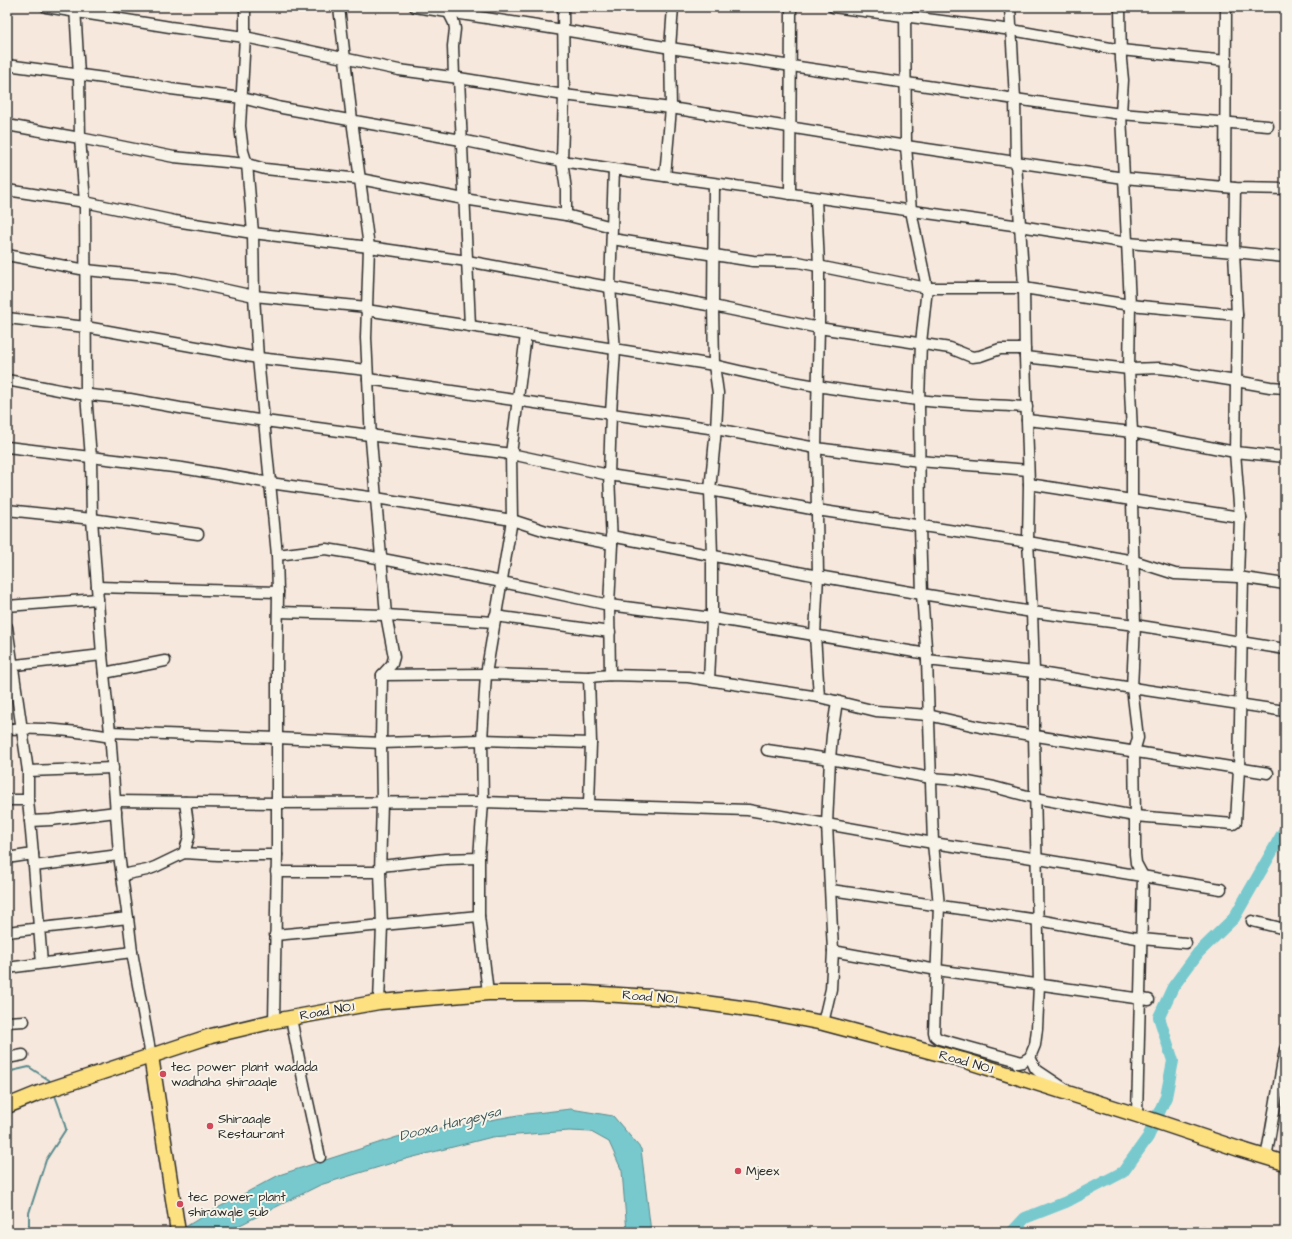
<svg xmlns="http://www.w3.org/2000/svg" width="1292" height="1239" viewBox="0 0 1292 1239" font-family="'Architects Daughter',sans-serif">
<rect width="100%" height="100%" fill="#f7e8dd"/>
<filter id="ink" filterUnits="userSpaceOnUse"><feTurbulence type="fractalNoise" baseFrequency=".025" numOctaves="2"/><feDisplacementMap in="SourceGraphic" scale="8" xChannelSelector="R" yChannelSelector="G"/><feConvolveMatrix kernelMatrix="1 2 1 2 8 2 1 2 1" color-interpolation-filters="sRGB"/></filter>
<g filter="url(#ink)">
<!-- water -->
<g fill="#77c9ce" stroke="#598a8d">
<path d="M571,1109L613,1116L641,1149L651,1232H627L622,1171L609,1142L591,1132L569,1131L492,1137L402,1160L320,1185L226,1232H177L210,1212L279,1175L397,1137L518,1115Z"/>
<path d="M1204,1226L1222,1232H1169L1173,1230Z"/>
</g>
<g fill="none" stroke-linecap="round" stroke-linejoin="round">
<!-- stream -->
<g stroke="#598a8d" stroke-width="2">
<path d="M7,1072L29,1067L49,1080L51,1084"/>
<path d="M29,1232V1213L46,1160L66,1129L60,1109L54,1093"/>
</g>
<!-- river -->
<path stroke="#77c9ce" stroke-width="12" d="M1012,1232L1025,1218L1066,1202L1123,1172L1148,1137L1166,1097L1173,1061L1159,1017L1173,987L1198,953L1234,918L1285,829"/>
<defs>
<g id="minor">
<path d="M46,7L170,27L245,37L399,70L459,78L564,95L671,108L906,146L1124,178L1235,188L1285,189"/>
<path d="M75,7L79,75L80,138L85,202L86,394L91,458L92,519L102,655L110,732L119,855L128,918L132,952L151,1056"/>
<path d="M245,7V37L240,126L243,151L247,164L253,233L254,296L258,358L277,555L278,592L277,667V855L274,1021"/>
<path d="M339,7L352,120L369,247L366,338L371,440L386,615L394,657L392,664L382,675L381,743L382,803L380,872L382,926L379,1002"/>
<path d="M415,7L563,30L677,49L1015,99L1121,114L1268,126"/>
<path d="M563,7L564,95L562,161L566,190V215"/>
<path d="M833,7L1012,30L1121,50L1226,61"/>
<path d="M905,7L906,146L911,211L927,288L921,343L919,400L920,526L922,594L927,660L933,843L939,906L934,1032L935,1036L939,1039L1022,1062"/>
<path d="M1010,7L1015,99L1016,162L1024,288L1025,357L1029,484L1028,542L1032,612L1034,672V735L1039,985L1037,1029L1035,1045L1030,1057L1022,1062L1017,1063"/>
<path d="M1120,7L1121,60L1123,80L1121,114L1130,305L1129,369L1132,432V501L1135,625L1132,688L1138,738L1134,752L1135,816V854L1136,863L1143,876L1137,1115"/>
<path d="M450,9L449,13L454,23L455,29L453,46L454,77"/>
<path d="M7,65L149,84L171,89L242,98L282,108L461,140L562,161L614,169L1020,226L1128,243L1234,252L1237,315L1235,452L1240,517L1238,577"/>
<path d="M459,78L470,326"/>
<path d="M7,125L80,138L174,157L247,164L265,169L360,179L464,199L566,215L612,227"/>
<path d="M665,176L671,108L670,48L673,7"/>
<path d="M1225,187L1226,7"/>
<path d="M1235,188L1234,252L1285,257"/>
<path d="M7,190L85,202L175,221L253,233L369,247L467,261L713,306L819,328L950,348L972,357L980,356L1000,349H1025"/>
<path d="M790,194L791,7"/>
<path d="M816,198L819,266V328L816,448L818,576L815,635L819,697"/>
<path d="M612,239L753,261L798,262L927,288H1024L1130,305L1237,315"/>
<path d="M7,255L86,270L176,279L254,296L367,307"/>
<path d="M366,310L470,326L714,365C781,382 849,392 918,400C954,404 991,405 1027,407"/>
<path d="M7,318L86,327L258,358L367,370"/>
<path d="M1025,357L1129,369L1159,368L1176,370L1191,374L1236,381L1270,387L1285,388"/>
<path d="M368,379L716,429L816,448L919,461L1028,470"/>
<path d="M7,380L80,394L130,399L180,408L265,421L511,454L609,475L710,490L817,510L1028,542L1134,561L1175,574L1238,577L1285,584"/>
<path d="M1027,420L1132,432L1235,452L1285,457"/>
<path d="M7,447L182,468L270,483L376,498L512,520L546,531L612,544"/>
<path d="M1029,484L1240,517"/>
<path d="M7,510L92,519L198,534"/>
<path d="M611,536L818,576L922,594L1032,612L1135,625L1285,649"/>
<path d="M277,555L326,549L351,553L502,582L609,605L712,618L927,654"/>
<path d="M97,587L278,592"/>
<path d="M7,606L98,599"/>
<path d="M278,612L386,615L494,622"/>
<path d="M495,616L610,632"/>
<path d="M7,627L28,771V800L30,821L51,820L116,812"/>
<path d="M927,660L1034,672L1132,688L1285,711"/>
<path d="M7,666L102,655"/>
<path d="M104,673L165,661"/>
<path d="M382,675L486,674L589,677L610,675L688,677L819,697L876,711L928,715L980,727L1268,773"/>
<path d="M610,675L609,605L612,544L609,475L611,413L615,350L610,287L614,169"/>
<path d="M709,680L712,618V555L710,490L716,429L718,393L714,365L713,306L714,184"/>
<path d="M7,729C42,727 76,731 111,737"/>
<path d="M110,732L277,738L381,743L482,740L591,743"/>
<path d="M767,750L830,759L931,778L958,780L994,787L1035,798L1135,816L1233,824L1236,822L1239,769L1243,578"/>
<path d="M28,771L113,768"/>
<path d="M7,800H28"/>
<path d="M116,801L277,803L483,802L748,810L933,843L1026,857L1221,889"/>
<path d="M589,804L591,743L589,677"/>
<path d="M30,821L33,854"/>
<path d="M184,853L189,837V831L185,802"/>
<path d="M7,858L33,854L42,963"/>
<path d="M34,866L119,855"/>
<path d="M381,866L445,859L479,858"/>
<path d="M276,872H380"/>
<path d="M122,875L147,870L155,867L184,853L218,855H277"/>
<path d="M831,890L1038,920L1142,939L1186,943"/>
<path d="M1252,921L1285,929"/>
<path d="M7,932L128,918"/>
<path d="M275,935L479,916"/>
<path d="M833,951L937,970L1149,1000"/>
<path d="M7,968L132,952"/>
<path d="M488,993L479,916V858L483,802L482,740L486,674L512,520L511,454L526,335"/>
<path d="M291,1018L303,1079L320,1157"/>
<path d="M7,1022L24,1021"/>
<path d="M823,1023L831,989L833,951L827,824L830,759L832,735L837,701"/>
<path d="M1030,1057L1035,1068L1038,1071L1065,1089"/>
<path d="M7,1058L23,1055"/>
<path d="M1266,1158L1285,1049"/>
</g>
<g id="highway">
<path d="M151,1056L178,1232"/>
<path d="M7,1106L39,1093L211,1036L274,1021L379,1002L488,993H586L668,998L756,1010L823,1023L963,1060L1137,1115L1239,1149L1285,1163"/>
</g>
</defs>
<!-- minor casing -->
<use href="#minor" stroke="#2b2b2b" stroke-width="13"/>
<!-- highway casing -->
<use href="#highway" stroke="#2b2b2b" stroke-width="17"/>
<!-- minor -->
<use href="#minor" stroke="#f7f3e8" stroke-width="10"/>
<!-- highway -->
<use href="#highway" stroke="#fde080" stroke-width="14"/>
</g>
</g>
<!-- markers -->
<g fill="#d1495b" stroke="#f7f3e8" stroke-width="1.5">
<circle cx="163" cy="1074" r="4"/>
<circle cx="210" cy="1126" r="4"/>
<circle cx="738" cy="1171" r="4"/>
<circle cx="180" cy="1204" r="4"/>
</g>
<g text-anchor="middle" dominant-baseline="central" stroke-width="4" stroke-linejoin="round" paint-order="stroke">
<!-- street labels -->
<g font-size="13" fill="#2b2b2b" stroke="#f7f3e8">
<text transform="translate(650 997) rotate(5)">Road NO.1</text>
<text transform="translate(327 1011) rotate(-10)">Road NO.1</text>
<text transform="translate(966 1062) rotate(16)">Road NO.1</text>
</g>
<!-- poi labels -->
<g font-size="13" fill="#2b2b2b" stroke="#f7f3e8" text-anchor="start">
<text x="171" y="1067">tec power plant wadada<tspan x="171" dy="15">wadnaha shiraaqle</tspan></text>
<text x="218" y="1119">Shiraaqle<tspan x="218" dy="15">Restaurant</tspan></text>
<text x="746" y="1171">Mjeex</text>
<text x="188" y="1197">tec power plant<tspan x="188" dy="15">shirawqle sub</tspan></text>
</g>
<!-- water labels -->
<g font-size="14" font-style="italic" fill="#425a5c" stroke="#f7f3e8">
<text transform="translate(450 1124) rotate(-14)">Dooxa Hargeysa</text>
</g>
</g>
<!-- margin -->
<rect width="1292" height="1239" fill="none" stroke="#f7f3e8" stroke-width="24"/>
<rect x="12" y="12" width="1268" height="1215" fill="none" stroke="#2b2b2b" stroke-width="1.5" filter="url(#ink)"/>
</svg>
